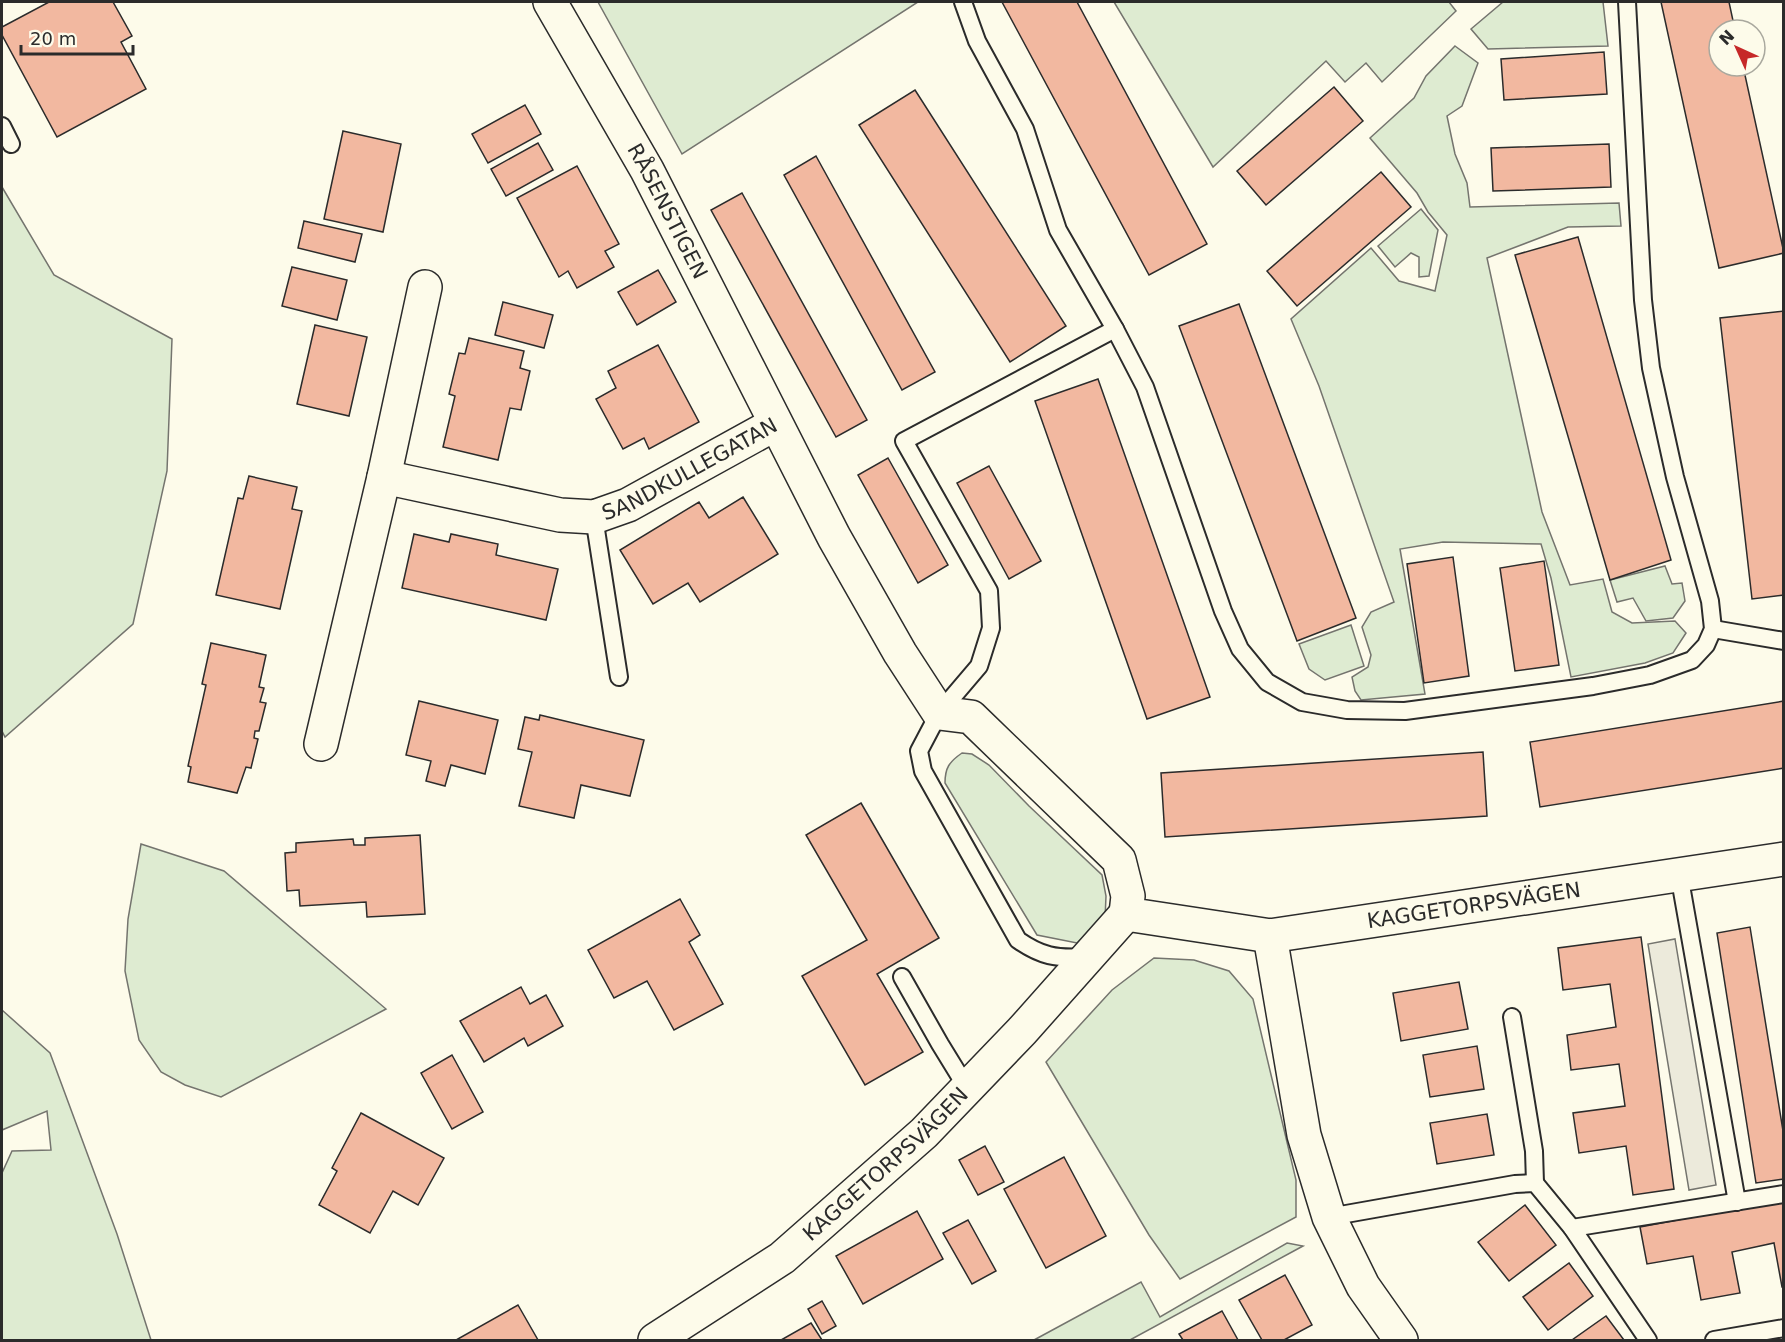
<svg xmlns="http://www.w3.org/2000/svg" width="1785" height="1342" viewBox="0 0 1785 1342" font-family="'DejaVu Sans',sans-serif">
<rect width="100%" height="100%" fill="#fdfbea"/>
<!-- green -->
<g fill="#deebd1" stroke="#74746e" stroke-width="1.5">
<path d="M598,2H918L682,154Z"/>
<path d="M1114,2H1449L1456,11L1382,82L1366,63L1345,82L1326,61L1213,167Z"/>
<path d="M1503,2H1603L1608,46L1488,49L1471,29Z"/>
<path d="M1455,46L1478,63L1462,106L1447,116L1455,154L1467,183L1470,207L1619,203L1621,226L1568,227L1487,258L1542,512L1570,585L1603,579L1612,612L1632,623L1675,621L1686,633L1673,653L1645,663L1571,677L1551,578L1541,544L1443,542L1400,549L1425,694L1361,700L1355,691L1352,677L1368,667L1371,655L1362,627L1371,612L1394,602L1319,386L1291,319L1371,248L1399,281L1435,291L1447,235L1428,212L1417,193L1370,138L1414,98L1426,76Z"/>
<path d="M2,187L54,275L172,339L167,471L133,624L5,737L2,731Z"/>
<path d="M1421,209L1438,230L1429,276L1419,277V257L1411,253L1395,267L1378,246Z"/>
<path d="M1665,566L1672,584L1682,583L1685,601L1673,618L1646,621L1633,598L1617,602L1610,580Z"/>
<path d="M1351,625L1364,666L1325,680L1309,669L1299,644Z"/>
<path d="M962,753L972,754L989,765L1029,806L1102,875L1106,896L1105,919L1077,943L1037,935L945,783C945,768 949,762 962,753Z"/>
<path d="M141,844L224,871L386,1009L221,1097L185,1085L161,1072L139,1040L125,971L128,919Z"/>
<path d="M1154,958L1194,960L1229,971L1253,999L1296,1180V1217L1180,1279L1149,1235L1046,1062L1112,990Z"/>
<path d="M2,1010L50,1053L117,1234L151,1340H2V1173L12,1151L51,1150L47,1111L2,1130Z"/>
<path d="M1287,1243L1303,1246L1130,1340H1034L1141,1282L1160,1317Z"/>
</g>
<!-- parking -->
<path fill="#eceadb" stroke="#74746e" stroke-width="1.5" d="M1675,939L1716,1185L1689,1190L1648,944Z"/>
<!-- building -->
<g fill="#f2b8a0" stroke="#2b2b2b" stroke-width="1.5">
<path d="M49,2H113L132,36L121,42L146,89L57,137L2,35V27Z"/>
<path d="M1002,2H1077L1207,244L1149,275Z"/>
<path d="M1661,2H1729L1735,30H1719V66H1743L1784,253L1719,268Z"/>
<path d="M1604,52L1607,94L1504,100L1501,59Z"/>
<path d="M1334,87L1363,121L1266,205L1237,171Z"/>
<path d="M915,90L1066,326L1010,362L859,125Z"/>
<path d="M525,105L541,134L488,163L472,134Z"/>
<path d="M343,131L401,144L383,232L324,219Z"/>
<path d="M538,143L553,170L506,196L491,169Z"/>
<path d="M1609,144L1611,187L1493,191L1491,148Z"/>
<path d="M816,156L935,372L902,390L784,175Z"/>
<path d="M577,166L619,244L605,251L614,267L577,288L568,271L559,277L517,198Z"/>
<path d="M1381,172L1411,207L1297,306L1267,271Z"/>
<path d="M742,193L867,420L836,437L711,210Z"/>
<path d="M304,221L362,234L355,262L298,248Z"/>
<path d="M1578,237L1671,560L1610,580L1515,255Z"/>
<path d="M292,267L347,280L337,320L282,306Z"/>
<path d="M658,270L676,302L637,325L618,292Z"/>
<path d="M503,302L553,315L544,348L495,335Z"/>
<path d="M1239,304L1356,618L1297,641L1179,326Z"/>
<path d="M1784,311V595L1752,599L1720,318Z"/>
<path d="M315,325L367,337L349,416L297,404Z"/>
<path d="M469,338L524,351L520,368L530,371L521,410L510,408L498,460L443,447L455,396L449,394L459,353L465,354Z"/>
<path d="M658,345L699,422L649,449L644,438L623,449L596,399L616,388L608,371Z"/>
<path d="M1098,379L1210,697L1147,719L1035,401Z"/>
<path d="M888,458L948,565L918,583L858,475Z"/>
<path d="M989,466L1041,561L1009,579L957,483Z"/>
<path d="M249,476L297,487L292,509L302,511L280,609L216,595L238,498L243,499Z"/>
<path d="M743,497L778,554L700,602L688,583L653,604L620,550L699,502L709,518Z"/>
<path d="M414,534L449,542L451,534L498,544L496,555L558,569L546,620L402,588Z"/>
<path d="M1453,557L1469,676L1424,683L1407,564Z"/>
<path d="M1544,561L1559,665L1515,671L1500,568Z"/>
<path d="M211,643L266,655L259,687L264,688L260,702L266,703L259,731H255L254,738L258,739L251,768L246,767L237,793L188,782L191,767L188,766L206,685L202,684Z"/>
<path d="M419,701L498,720L485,774L451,765L445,786L426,781L431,761L406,755Z"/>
<path d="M1784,701V768L1540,807L1530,742Z"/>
<path d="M540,715L644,740L630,796L581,785L574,818L519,806L532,752L518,749L525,717L539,720Z"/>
<path d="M1483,752L1487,816L1165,837L1161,773Z"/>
<path d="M861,803L939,938L877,974L923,1052L865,1085L802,976L867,940L806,835Z"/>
<path d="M420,835L425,914L367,917L366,902L300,906L299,890L287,891L285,853L296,852V843L353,839L354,845H365V838Z"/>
<path d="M680,899L700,935L689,942L723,1004L674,1030L647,981L614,998L588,950Z"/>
<path d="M1750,927L1784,1137V1179L1756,1183L1717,933Z"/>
<path d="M1641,937L1674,1189L1633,1195L1626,1146L1579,1153L1573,1113L1625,1106L1619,1064L1571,1070L1567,1035L1616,1027L1610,984L1563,990L1558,948Z"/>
<path d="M1459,982L1468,1029L1401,1041L1393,993Z"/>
<path d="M521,987L530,1004L546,995L563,1026L528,1046L524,1038L484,1062L460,1021Z"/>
<path d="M1477,1046L1484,1089L1430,1097L1423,1055Z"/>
<path d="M452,1055L483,1112L452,1129L421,1073Z"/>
<path d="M361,1113L444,1158L418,1205L393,1191L370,1233L319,1205L337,1171L332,1168Z"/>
<path d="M1487,1114L1494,1155L1437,1164L1430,1123Z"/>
<path d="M985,1146L1004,1182L978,1195L959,1160Z"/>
<path d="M1064,1157L1106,1236L1046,1268L1004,1189Z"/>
<path d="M1784,1200V1287H1782L1774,1243L1732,1252L1740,1293L1701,1300L1693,1256L1647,1264L1640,1227Z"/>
<path d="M1525,1205L1556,1245L1509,1281L1478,1242Z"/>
<path d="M917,1211L943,1259L863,1304L836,1256Z"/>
<path d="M968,1220L996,1271L972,1284L943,1233Z"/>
<path d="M1569,1263L1593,1296L1548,1330L1523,1297Z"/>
<path d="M1285,1275L1312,1325L1284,1340H1262L1239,1300Z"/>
<path d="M822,1301L836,1326L822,1334L808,1309Z"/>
<path d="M518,1305L538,1340H456Z"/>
<path d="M1222,1311L1238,1340H1183L1179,1334Z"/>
<path d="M1606,1316L1624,1340H1572Z"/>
<path d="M811,1323L822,1340H781Z"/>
</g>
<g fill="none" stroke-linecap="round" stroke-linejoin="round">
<defs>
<g id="lane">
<path d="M963,2L977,41L1025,129L1058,230L1115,329L1145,387L1223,611L1240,649L1267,682L1302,702L1347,710L1405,711L1593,686L1650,675L1692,660L1706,645L1713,629L1710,601L1675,477L1651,368L1643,300L1627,2"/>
<path d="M2,126L11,144"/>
<path d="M594,517L619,677"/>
<path d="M1713,629L1784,641"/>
<path d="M1679,874L1737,1202"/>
<path d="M1085,957C1056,959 1041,956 1018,940L923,771L919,751L939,713L979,666L991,628L989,591L904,441L1115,329"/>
<path d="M902,977L940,1044L967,1088"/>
<path d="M1512,1017L1534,1151L1535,1183"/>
<path d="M1329,1217L1515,1184L1535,1183L1572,1228L1648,1340"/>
<path d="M1572,1228L1784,1194"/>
<path d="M1714,1340L1784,1328"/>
</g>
<g id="street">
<path id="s1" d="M550,2L647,170L834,537L900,653L939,713L971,717L1119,860L1128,896L1126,914L1270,936L1784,859"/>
<path id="s2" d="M384,477L560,515L594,517L628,505L775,424"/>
<path d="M321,744L384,477L425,287"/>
<path d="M1270,936L1304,1135L1329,1217L1363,1286L1401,1340"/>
<path id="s3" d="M655,1340L782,1258L924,1133L1022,1031L1126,914"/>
</g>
</defs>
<!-- lane casing -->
<use href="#lane" stroke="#2b2b2b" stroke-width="20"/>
<!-- street casing -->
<use href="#street" stroke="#2b2b2b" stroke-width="36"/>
<!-- lane -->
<use href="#lane" stroke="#fdfbea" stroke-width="16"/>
<!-- street -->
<use href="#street" stroke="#fdfbea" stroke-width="33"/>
</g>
<g text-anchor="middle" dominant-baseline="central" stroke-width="4.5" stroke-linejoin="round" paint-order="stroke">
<!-- street labels -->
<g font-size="21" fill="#2b2b2b" stroke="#fdfbea">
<text stroke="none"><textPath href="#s1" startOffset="240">RÅSENSTIGEN</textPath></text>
<text stroke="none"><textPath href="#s2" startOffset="321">SANDKULLEGATAN</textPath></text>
<text stroke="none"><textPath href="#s1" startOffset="1456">KAGGETORPSVÄGEN</textPath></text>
<text stroke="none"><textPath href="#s3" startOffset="291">KAGGETORPSVÄGEN</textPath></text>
</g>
</g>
<!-- border -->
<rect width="1785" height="1342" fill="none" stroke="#2b2b2b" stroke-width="6"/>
<!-- north arrow -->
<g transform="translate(1737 48) rotate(315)"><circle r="28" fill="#fdfbea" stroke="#a9a89e" stroke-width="1.5"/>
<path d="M0-4.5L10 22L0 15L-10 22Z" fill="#c62828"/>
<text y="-9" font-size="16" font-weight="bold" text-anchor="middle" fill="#2b2b2b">N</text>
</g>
<!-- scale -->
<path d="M21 45v9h112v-9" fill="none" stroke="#2b2b2b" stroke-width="3"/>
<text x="30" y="45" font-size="18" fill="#2b2b2b" stroke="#fdfbea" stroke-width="4.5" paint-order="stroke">20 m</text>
</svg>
